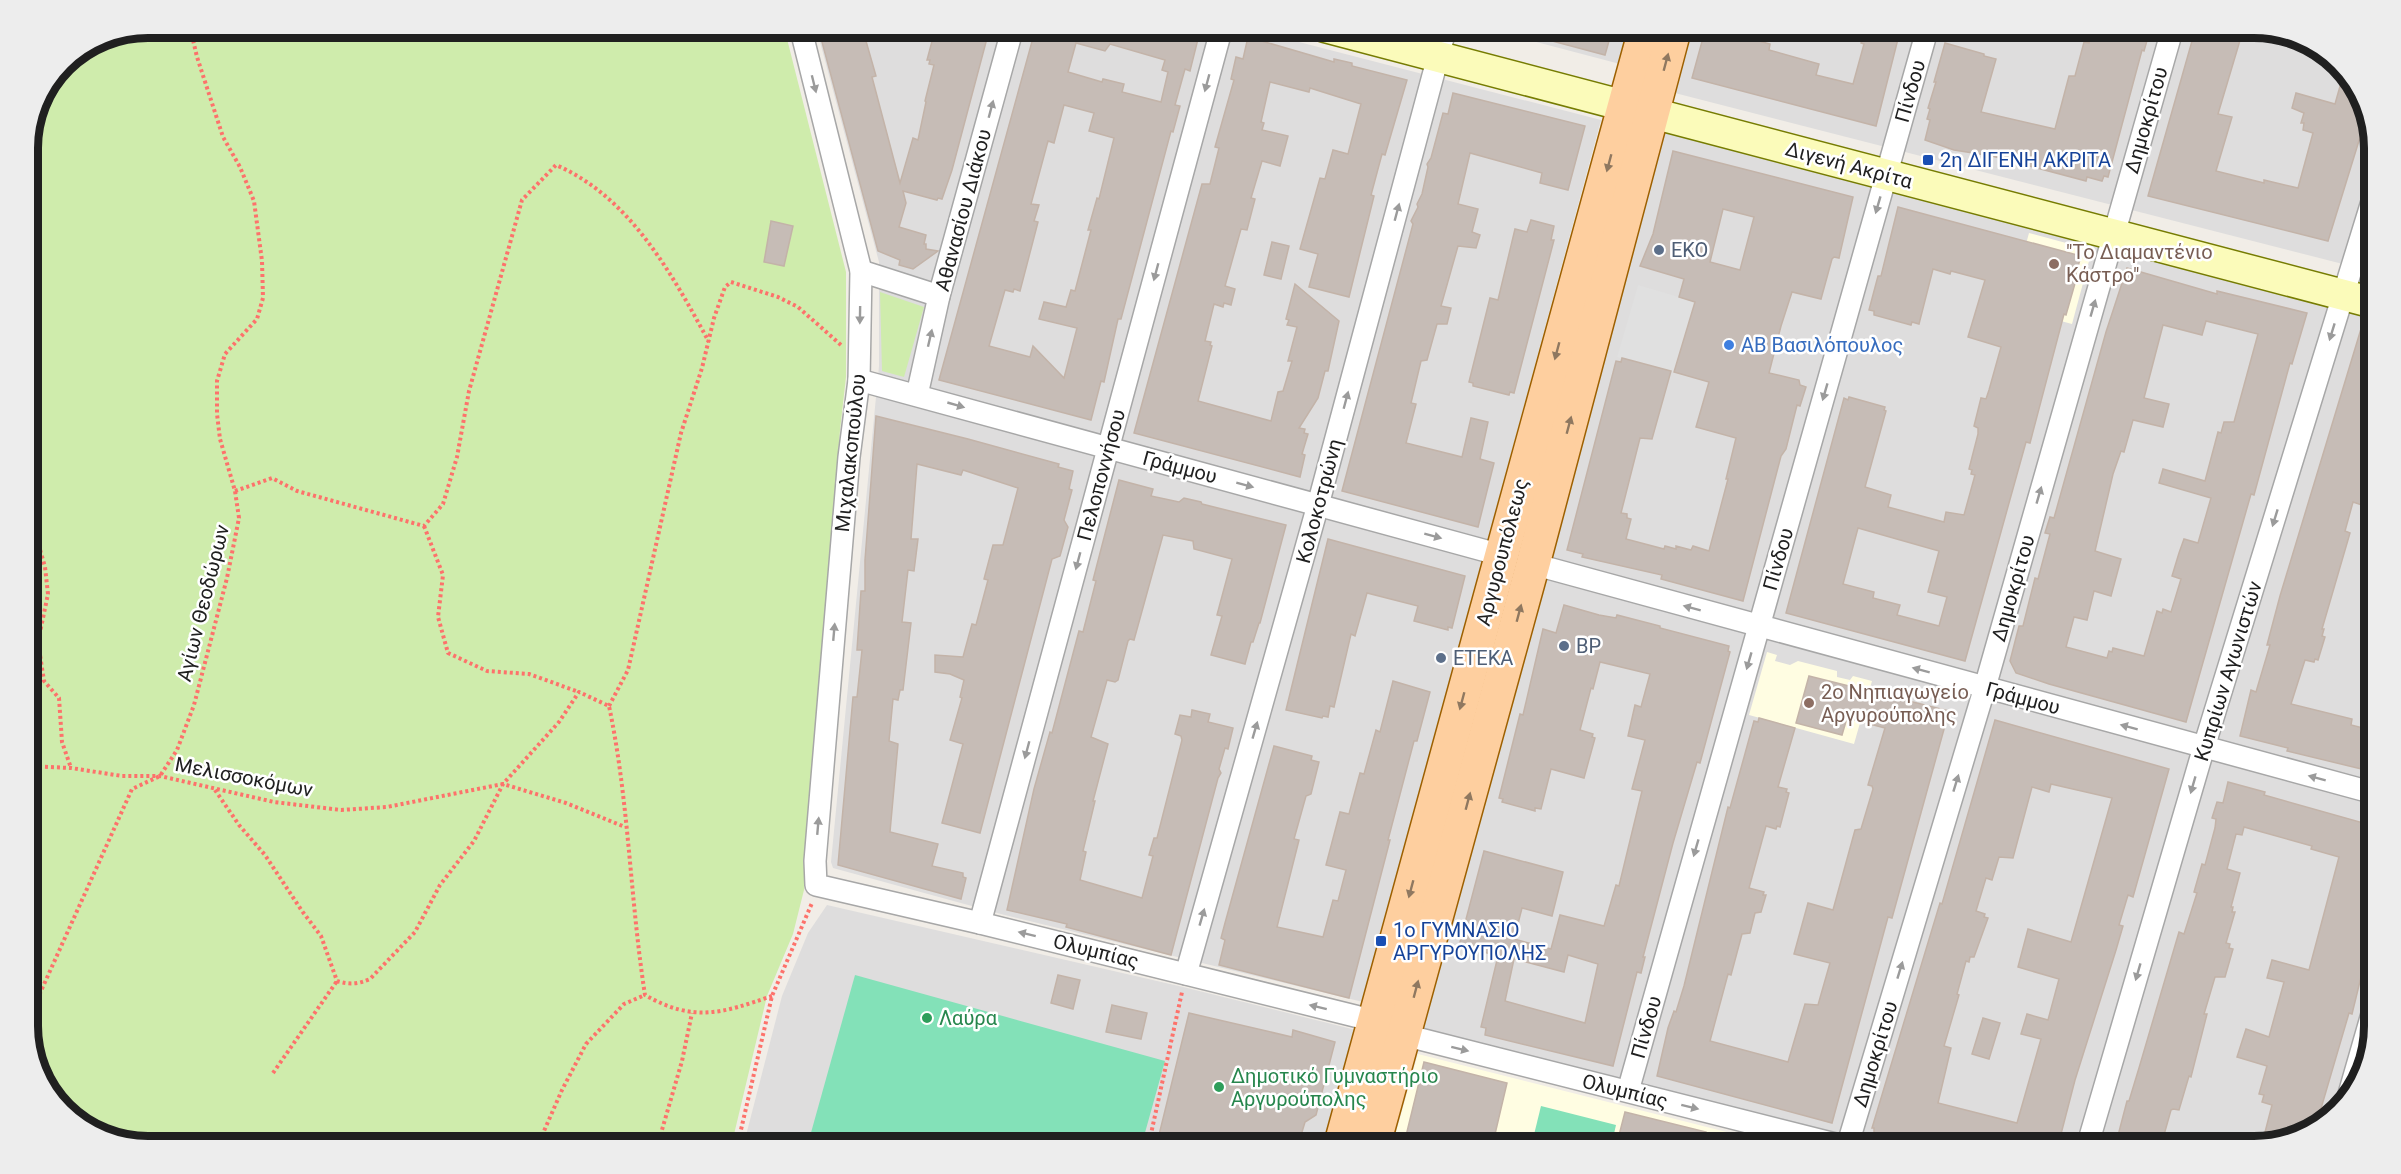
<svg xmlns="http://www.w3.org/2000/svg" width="2401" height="1174" viewBox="0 0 2401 1174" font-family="Roboto,sans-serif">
<rect width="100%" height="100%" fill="#f1ede7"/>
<!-- residential -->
<g fill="#dedddd">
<path d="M816,27H1241L1601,120L1363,1002L1001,914L833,868L831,862L879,366V262Z"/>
<path d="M1479,27H1630L1620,64Z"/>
<path d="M1689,27H2254L2307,39L2354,81L2374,140V272L1671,92Z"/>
<path d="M1664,130L2374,316V1027L2362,1080L2320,1127L2254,1147H1868L1419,1032Z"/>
<path d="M827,905L1183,987L1356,1030L1325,1147H743L782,996L808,933Z"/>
</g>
<!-- education -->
<g fill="#fffde2">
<path d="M2029,233L2092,250L2072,324L2009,307Z"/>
<path d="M1767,652L1777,655L1775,661L1790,665L1798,661L1837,671V677L1850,680L1853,676L1872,681L1854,744L1749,715Z"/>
<path d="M1418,1054L1786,1147H1392Z"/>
</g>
<!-- grass -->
<g fill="#cfecac">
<path d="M147,27H784L846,272V377L840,430L804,890L793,934L767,996L731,1147H147L94,1135L47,1094L27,1035V140L36,101L63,62L102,36Z"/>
<path d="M880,292L924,307L904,377L882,371Z"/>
</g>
<!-- pitch -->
<g fill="#83e1b8">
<path d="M855,975L1165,1061L1141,1147H807Z"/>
<path d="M1541,1106L1616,1125L1611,1147H1531Z"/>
</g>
<!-- parking -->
<path fill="#e0e0e0" d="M1638,285L1695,302L1674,372L1617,357Z"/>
<!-- building -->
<g fill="#c6bcb6" stroke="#c3b3a8" stroke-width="1.5" fill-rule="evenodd">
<path d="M818,27H862L876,76L872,77L900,183L913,138L918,140L926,102L925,101L934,65L929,64L930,60H927L934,34L946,37L949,27H990L952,170L942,199L938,198L937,200L903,191L906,203L899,227L926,235L924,244H926V249L938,251L913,269L899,265L900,260L878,251Z"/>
<path d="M1036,27H1201L1190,71L1185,69L1175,105L1180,106L1173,132L1171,131L1121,319H1118L1104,382L1101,381L1091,420L939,380ZM1076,43L1105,51L1110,44L1165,60L1162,70L1168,72L1161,102L1122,92L1124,84L1103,79L1102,82L1068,72ZM1064,105L1094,113L1089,131L1114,138L1099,199L1097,198L1088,230H1091L1075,291L1071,290L1066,307L1044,302L1039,319L1077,328L1064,378L1033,346L1030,357L989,346L1005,290L1013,292L1014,289L1020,291L1038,222L1034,221L1039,205L1031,204L1048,141L1054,143Z"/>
<path d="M1519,27H1613L1605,55L1518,32Z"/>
<path d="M1706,27H1751L1748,38L1770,44L1769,50L1819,64L1816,75L1853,84L1864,44L1861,43L1865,27H1901L1876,126L1692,78Z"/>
<path d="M2094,27H2151L2144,51L2142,50L2108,177L2104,176L2102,181L2087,177L2086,181L1992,156L1954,150L1925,140L1930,120L1927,119L1930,109L1928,108L1936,82H1934L1945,43L1984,54V56L1996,59L1981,112L2055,129L2069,76H2075L2084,42L2089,43Z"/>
<path d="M2196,27H2244L2218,114L2232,117L2216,171L2264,183V180L2298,188L2313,133L2303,130L2304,123H2301L2304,113L2292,108L2296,93L2335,104L2344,72L2354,81L2366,118L2328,241L2148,196Z"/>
<path d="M1248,37L1334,62V59L1352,63V66L1407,80L1385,155L1382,154L1371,195L1374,196L1349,297L1309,287L1318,254L1300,249L1320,178L1325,179L1333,150L1348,154L1361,104L1310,88L1309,92L1270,82L1261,122L1264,123L1262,130L1288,136L1280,166L1262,161L1251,198L1255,199L1247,230L1241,229L1225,286L1235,289L1231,305L1224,303L1223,307L1214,304L1205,341L1211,342L1210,345L1212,346L1198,401L1271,421L1278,392L1283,391L1292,361H1288L1297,327L1287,325L1289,320L1286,319L1295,284L1339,321L1328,371H1325L1318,398L1299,428L1305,429L1304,433L1308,434L1302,454L1305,455L1300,477L1134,433L1202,184H1210L1219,148L1215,147L1234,80L1231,79L1236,57L1243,59Z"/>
<path d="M1453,93L1585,126L1568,190L1540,183L1542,173L1470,153L1458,204L1478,209L1472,232L1480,235L1476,248L1458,246L1441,306L1451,308L1447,324H1437L1427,360L1421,361L1411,403L1416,404L1406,443L1462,457L1471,418L1488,422L1480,459L1494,463L1478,527L1342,491L1413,224L1411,221L1418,207L1417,204L1422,194L1428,167L1427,164L1431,158L1443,113L1448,114Z"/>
<path d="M1673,151L1853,197L1839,258L1834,257L1832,259L1821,299L1792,292L1781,326L1769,373L1799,380L1800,385L1806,387L1800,406L1797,405L1786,449L1781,456L1743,601L1661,579L1662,575L1582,557L1583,554L1567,550L1616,361L1621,362L1622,358L1671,371L1652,439L1640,438L1621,513L1627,514V518L1631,519L1626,539L1664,549L1665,546L1676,549V546L1691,550L1693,546L1709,551L1728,479H1726L1736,438L1696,427L1709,382L1674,372L1695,302L1679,297L1684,279L1640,266L1653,234ZM1723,209L1754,217L1740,270L1710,262Z"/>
<path d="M1898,207L2081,256L2074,280H2076L2066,315L2064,314L2030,443L2026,442L1965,661L1786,613L1844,398L1848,400L1849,397L1885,407L1884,410L1886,411L1865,487L1891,495L1888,507L1944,522L1946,512L1964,515L1975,475L1971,474L1972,470L1969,469L1978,434V428L1974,426L1981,398L1986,399L1989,390L2001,347L1968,337L1985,280L1951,271L1950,274L1933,269L1919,324L1912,322L1911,325L1874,315V311L1869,310L1878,276H1881ZM1858,528L1939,551L1928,592L1947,597L1939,626L1897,615L1900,605L1873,598L1874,592L1843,584Z"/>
<path d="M1531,220L1554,226L1551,240H1554L1514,393L1510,392L1509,395L1473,386V383L1469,382L1490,298L1498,300L1515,229L1527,232Z"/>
<path d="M771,221L793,226L784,266L764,262Z"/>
<path d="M1272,242L1289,246L1281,279L1264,275Z"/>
<path d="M2127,268L2217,294V291L2307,313L2292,364L2290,363L2254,495L2251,494L2186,722L2049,684L2016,673L2010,661L2019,626H2023L2035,578L2038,579L2050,534L2045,533L2050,517L2054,518L2106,332ZM2206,321L2258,334L2234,422H2224L2221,433L2218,432L2205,481L2163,469L2159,483L2211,498L2198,543L2184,539L2179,553L2172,576L2181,579L2171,612L2163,609L2162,613L2157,611L2144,656L2113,648L2112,652L2109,651L2107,658L2066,647L2074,617L2087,620L2094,591L2111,596L2121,559L2095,551L2113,474L2121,451L2124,452L2133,420L2163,427L2169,404L2144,398L2163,325L2202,335Z"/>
<path d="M2361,329L2374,332V438L2361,481L2372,484L2367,503L2363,502L2362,505L2353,502L2345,531L2350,533L2322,629H2324L2322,636L2325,637L2318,660L2315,659L2314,662L2305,660L2291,704L2352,719L2351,725L2371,730L2369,736L2374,737V772L2287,751L2288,748L2240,736L2251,690L2256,692L2270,645H2267L2280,596Z"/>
<path d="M876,416L968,439L1059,464L1058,467L1073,471L1069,489L1072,490L1064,520L1068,527L1060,556L1052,559L980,833L942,823L963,744L950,740L962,698L960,697L964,680L950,674L935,672V655L963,657L972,624L976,625L988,580L984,579L993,545H1003L1018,488L963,470L961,475L917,464L911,539H918L914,571L908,570L902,622L911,623L903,690H900L898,700L893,699L889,741L898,744L890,832L938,844L932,866L963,873V877L966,878L961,899L838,865L853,697H857L862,650H857L861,591H865V560Z"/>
<path d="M1119,480L1153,489L1151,496L1179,502L1184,498L1201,502L1202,504L1286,525L1260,623H1259L1253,642H1251L1245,664L1211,655L1222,616L1217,615L1232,559L1194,549L1193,541L1163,535L1134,640L1130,639L1128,641L1118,680L1115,682L1107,680L1091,737L1108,744L1093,801H1095L1083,851L1086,852L1080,880L1142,898L1153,856L1149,855L1154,838H1157L1182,740L1181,736L1175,734L1180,715L1191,717L1192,710L1210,714L1208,722L1233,728L1228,749L1225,748L1219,769L1221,773L1218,778L1171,955L1066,927L1067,924L1007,910L1034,789L1050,732L1052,733L1079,631L1083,632L1096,581L1093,580Z"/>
<path d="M1328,539L1465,576L1452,628L1448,627V630L1414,621L1418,606L1367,593L1355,636L1351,634L1334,707L1330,706L1328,717L1323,716L1322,718L1286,710Z"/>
<path d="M1564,605L1599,615L1616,618L1617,615L1660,626V628L1729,646L1728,651L1730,652L1700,763L1697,762L1673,843L1643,957H1645L1641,973L1637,972L1613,1066L1485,1035L1486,1028L1481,1027L1498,956L1462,946V943L1460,942L1484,851L1563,872L1552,916L1522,908L1514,939L1551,949L1560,915L1604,926L1616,885L1619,886L1642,791L1632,789L1645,740L1628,736L1635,705L1641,707L1650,674L1600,662L1593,689L1591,688L1580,730L1593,734L1592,737L1595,738L1584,778L1551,769L1541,809L1535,808V811L1502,802L1503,799L1499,798L1520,714L1523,715L1543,629L1556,633ZM1568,955L1598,964L1585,1023L1505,1001L1514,959L1564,972Z"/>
<path d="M1809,676L1949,711L1892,918L1888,917L1832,1123L1657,1076L1668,1028L1674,1011L1676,1012L1684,986L1728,807L1730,808L1754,721L1758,722L1759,718L1795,728L1778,787L1787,789L1786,792L1789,793L1780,827L1777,826L1776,829L1766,826L1749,888L1764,892L1763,895H1766L1761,912L1755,913L1750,933L1742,934L1731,975L1728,974L1710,1041L1788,1062L1805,1004L1818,1005L1830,963L1794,954L1808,903L1833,910L1855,830L1861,829L1873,789L1872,786L1868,785L1885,728L1847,718L1842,735L1796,723Z"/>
<path d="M1393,681L1430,692L1417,741H1414L1388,840H1390L1349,998L1219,965L1225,940L1221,938L1225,923L1274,746L1312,756L1311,760L1319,762L1311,794L1306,796L1294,839L1299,840L1277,927L1323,937L1333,900L1338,901L1346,870L1326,865L1340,812L1349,814L1360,773L1364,774L1376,730L1380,732Z"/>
<path d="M1995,720L2169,769L2133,897L2128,895L2119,925L2123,926L2116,950L2075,1080L2061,1134L2076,1139L2075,1147H1934L1874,1133V1128H1872L1940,903L1942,904ZM2051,784L2112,798L2071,942L2028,929L2018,967L2059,979L2048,1020L2027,1014L2021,1034L2041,1039L2017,1123L1938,1103L1951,1048L1944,1046L1959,995L1957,994L1966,961L1969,962L1970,957H1974L1988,918L1984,917L1985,914L1976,911L1986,878L1992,880L1999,857L2013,858L2032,787L2049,792Z"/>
<path d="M2228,782L2265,792L2264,795L2374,826V924L2352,1014L2349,1013L2315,1129L2262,1144L2272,1105L2262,1102L2264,1095L2259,1094L2267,1066L2237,1057L2246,1029L2269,1037L2284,982L2267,978L2272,960L2309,970L2339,857L2311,849L2312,846L2244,827L2242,835L2236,834L2227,869L2240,873L2231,907H2233L2232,912H2235L2226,943L2230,944L2229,948L2233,949L2225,977H2215L2204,1014H2207L2191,1077L2189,1076L2179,1110L2173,1109L2171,1110L2162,1142H2150L2149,1147H2115L2127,1101H2129L2139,1068L2179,932L2184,934L2197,893L2194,892L2202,864L2205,865L2215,828L2216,819L2212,818L2217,802L2223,803Z"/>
<path d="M1058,975L1080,980L1073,1009L1051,1003Z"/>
<path d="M1112,1005L1147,1013L1141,1039L1106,1032Z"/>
<path d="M1189,1013L1292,1037L1293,1030L1335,1042L1316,1115L1305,1122L1302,1132L1307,1147H1190L1158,1139Z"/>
<path d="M1983,1018L2000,1023L1989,1059L1972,1054Z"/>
<path d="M1424,1062L1507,1083L1492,1147H1406L1407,1144H1404Z"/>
<path d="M1625,1112L1706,1132L1702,1147H1616Z"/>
</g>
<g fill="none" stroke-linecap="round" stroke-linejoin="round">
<defs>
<g id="street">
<path d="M805,27L803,38L861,271L859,380L849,457L815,861L816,885L980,923L1375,1021"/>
<path d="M861,271L939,296"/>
<path d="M859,380L1501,555"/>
<path d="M917,395L939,296L1013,27"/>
<path d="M1533,564L2374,793"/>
<path d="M980,923L1222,27"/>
<path d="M1186,974L1318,505L1446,27"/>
<path d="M1404,1035L1847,1147"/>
<path d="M1628,1091L1928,27"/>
<path d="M2349,1094L2374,1007"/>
<path d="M1847,1147L1985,687L2173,27"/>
<path d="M2087,1147L2204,747L2374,195"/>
</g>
<path id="secondary" d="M1325,27L2374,303"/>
<g id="primary">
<path d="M1340,1147L1646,27"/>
<path d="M1373,1147L1533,564L1675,27"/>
</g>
</defs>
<!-- street casing -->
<use href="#street" stroke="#a7a7a7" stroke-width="24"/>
<!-- secondary casing -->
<use href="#secondary" stroke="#767c02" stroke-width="33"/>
<!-- primary casing -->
<use href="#primary" stroke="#9d6000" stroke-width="36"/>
<!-- path -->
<g stroke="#fd726b" stroke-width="4" stroke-dasharray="3 3" stroke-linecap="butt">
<path d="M27,474L37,514L35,532L45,567L48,594L38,642L44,681L59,698L62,742L71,768"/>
<path d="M235,491L272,478L297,491L424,526L443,504L457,457L469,391L522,200L556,165C630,197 672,274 709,342"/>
<path d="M424,526L443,575L438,617L448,653L487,671L529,674L579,692"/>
<path d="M609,706L628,670L681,433L702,368L714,318L725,287L731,282L778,297L798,307L841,345"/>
<path d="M27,766L71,768L122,776H160L274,802L341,810L387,807L503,784L566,803L625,827"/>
<path d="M215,790L239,825L265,855L302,911L321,936L337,981C350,985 358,984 370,979L415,932L440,885L474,841L503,784L559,722L579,692L609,706C629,801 630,899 645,995C694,1023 722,1013 772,996"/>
<path d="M27,1022L132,789L160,776L177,750L194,705L227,578L239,518L235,491L220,439L217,414V381L225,354L257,319L263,298L262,261L254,201L240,167L223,137L197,57L190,27"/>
<path d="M273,1073L337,981"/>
<path d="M537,1147L562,1090L586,1044L624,1004L645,995"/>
<path d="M657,1147L682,1061L692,1013"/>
<path d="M737,1147L772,996L812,903"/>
<path d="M1159,1147L1157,1145L1149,1143L1182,992"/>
</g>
<!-- street -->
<use href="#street" stroke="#fff" stroke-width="21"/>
<!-- secondary -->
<use href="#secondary" stroke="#fbfbba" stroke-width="30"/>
<!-- primary -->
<use href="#primary" stroke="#fecf9f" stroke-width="33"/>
</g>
<!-- one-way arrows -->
<defs><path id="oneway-solid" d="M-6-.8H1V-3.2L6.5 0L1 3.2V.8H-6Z" transform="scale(1.5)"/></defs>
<g fill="#8f7860">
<use href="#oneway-solid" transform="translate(1666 62) rotate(-75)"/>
<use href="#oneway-solid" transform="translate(1609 163) rotate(105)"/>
<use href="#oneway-solid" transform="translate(1557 351) rotate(105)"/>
<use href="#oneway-solid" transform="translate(1569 425) rotate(-75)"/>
<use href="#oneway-solid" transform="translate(1519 613) rotate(-75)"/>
<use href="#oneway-solid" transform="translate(1462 701) rotate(105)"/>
<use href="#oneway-solid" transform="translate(1468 801) rotate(-75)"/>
<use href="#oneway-solid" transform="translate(1411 889) rotate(105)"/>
<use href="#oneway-solid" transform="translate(1416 989) rotate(-75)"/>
</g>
<g fill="#9b9b9b">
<use href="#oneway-solid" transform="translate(1207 83) rotate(105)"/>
<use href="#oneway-solid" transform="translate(814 84) rotate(76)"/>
<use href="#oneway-solid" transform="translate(991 109) rotate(-75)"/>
<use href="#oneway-solid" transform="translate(1878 205) rotate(106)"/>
<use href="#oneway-solid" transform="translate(1397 212) rotate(-75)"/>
<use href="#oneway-solid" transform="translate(1156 272) rotate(105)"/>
<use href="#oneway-solid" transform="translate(2093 308) rotate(-74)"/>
<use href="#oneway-solid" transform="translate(860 315) rotate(91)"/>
<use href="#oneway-solid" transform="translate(2332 332) rotate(107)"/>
<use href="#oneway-solid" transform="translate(930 338) rotate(-77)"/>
<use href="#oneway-solid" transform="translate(1825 392) rotate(106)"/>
<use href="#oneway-solid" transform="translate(1346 400) rotate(-75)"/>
<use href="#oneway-solid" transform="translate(956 405) rotate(16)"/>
<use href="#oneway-solid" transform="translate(1245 485) rotate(15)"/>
<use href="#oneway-solid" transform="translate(2039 495) rotate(-74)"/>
<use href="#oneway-solid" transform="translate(2275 518) rotate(107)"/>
<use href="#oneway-solid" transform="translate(1433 536) rotate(15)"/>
<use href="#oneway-solid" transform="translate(1078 561) rotate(105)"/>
<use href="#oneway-solid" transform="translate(1692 608) rotate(-165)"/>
<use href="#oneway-solid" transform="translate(834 632) rotate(-85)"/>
<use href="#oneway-solid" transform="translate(1749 661) rotate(106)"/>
<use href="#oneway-solid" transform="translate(1921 670) rotate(-165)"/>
<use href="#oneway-solid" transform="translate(2129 727) rotate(-165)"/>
<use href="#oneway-solid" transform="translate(1255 730) rotate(-74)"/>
<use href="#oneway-solid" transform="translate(1027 750) rotate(105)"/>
<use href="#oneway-solid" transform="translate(2317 778) rotate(-165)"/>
<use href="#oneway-solid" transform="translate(1956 783) rotate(-73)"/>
<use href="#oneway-solid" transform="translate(2193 785) rotate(106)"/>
<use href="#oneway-solid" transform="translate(818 826) rotate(-85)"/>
<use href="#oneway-solid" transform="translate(1696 848) rotate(106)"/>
<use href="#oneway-solid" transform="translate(1202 917) rotate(-74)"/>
<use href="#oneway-solid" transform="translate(1027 934) rotate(-166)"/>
<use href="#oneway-solid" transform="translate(1900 970) rotate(-73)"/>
<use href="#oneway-solid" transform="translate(2138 972) rotate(106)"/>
<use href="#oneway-solid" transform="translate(1318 1007) rotate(-166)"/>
<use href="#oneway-solid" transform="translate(1460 1049) rotate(14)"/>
<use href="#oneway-solid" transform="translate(1690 1107) rotate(14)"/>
</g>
<!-- markers -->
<g fill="#1a4fb4" stroke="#fff" stroke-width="2">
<rect x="1922" y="154" width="12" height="12" rx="3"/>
<rect x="1375" y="935" width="12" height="12" rx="3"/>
</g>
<g fill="#5c6f8a" stroke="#fff" stroke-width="2">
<circle cx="1659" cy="250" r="6"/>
<circle cx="1564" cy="646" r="6"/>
<circle cx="1441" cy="658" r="6"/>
</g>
<g fill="#8d6e63" stroke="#fff" stroke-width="2">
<circle cx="2054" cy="264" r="6"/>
<circle cx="1809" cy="703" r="6"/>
</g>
<circle fill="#3f7fe0" stroke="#fff" stroke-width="2" cx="1729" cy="345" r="6"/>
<g fill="#2e9e5b" stroke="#fff" stroke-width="2">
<circle cx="927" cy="1018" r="6"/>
<circle cx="1219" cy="1087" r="6"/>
</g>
<g text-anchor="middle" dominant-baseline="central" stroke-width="5" stroke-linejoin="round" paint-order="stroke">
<!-- street labels -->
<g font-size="20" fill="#202020" stroke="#fff">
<text transform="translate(1910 91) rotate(-74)">Πίνδου</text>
<text transform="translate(2146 120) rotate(-74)">Δημοκρίτου</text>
<text transform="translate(1849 165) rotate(15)">Διγενή Ακρίτα</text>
<text transform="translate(963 210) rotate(-75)">Αθανασίου Διάκου</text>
<text transform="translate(850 453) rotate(-84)">Μιχαλακοπούλου</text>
<text transform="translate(1180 467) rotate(15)">Γράμμου</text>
<text transform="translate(1101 475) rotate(-75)">Πελοποννήσου</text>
<text transform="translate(1319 501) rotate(-75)">Κολοκοτρώνη</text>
<text transform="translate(1502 552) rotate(-75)">Αργυρουπόλεως</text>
<text transform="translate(1778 559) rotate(-74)">Πίνδου</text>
<text transform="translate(2013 588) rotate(-74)">Δημοκρίτου</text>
<text transform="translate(203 603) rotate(-76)">Αγίων Θεοδώρων</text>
<text transform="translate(2228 671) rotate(-73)">Κυπρίων Αγωνιστών</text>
<text transform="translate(2023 698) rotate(15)">Γράμμου</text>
<text transform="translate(244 777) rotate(11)">Μελισσοκόμων</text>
<text transform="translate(1096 951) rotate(14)">Ολυμπίας</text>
<text transform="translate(1646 1027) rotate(-74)">Πίνδου</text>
<text transform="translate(1875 1054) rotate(-73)">Δημοκρίτου</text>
<text transform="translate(1625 1091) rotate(14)">Ολυμπίας</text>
</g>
<!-- transit labels -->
<g font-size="20" fill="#164399" stroke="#fff" text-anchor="start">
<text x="1940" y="160">2η ΔΙΓΕΝΗ ΑΚΡΙΤΑ</text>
<text x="1393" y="930">1ο ΓΥΜΝΑΣΙΟ<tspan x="1393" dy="23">ΑΡΓΥΡΟΥΠΟΛΗΣ</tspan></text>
</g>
<!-- service labels -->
<g font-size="20" fill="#4e5e75" stroke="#fff" text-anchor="start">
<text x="1671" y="250">ΕΚΟ</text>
<text x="1576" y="646">BP</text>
<text x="1453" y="658">ΕΤΕΚΑ</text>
</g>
<!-- education labels -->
<g font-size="20" fill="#785e54" stroke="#fff" text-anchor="start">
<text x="2066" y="252">"Το Διαμαντένιο<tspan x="2066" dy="23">Κάστρο"</tspan></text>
<text x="1821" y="692">2ο Νηπιαγωγείο<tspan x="1821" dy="23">Αργυρούπολης</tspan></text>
</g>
<!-- shop labels -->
<g font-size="20" fill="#366cbe" stroke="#fff" text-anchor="start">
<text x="1741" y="345">ΑΒ Βασιλόπουλος</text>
</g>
<!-- leisure labels -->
<g font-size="20" fill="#27864d" stroke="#fff" text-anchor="start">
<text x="939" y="1018">Λαύρα</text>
<text x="1231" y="1076">Δημοτικό Γυμναστήριο<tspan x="1231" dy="23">Αργυρούπολης</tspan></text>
</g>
</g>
<!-- crop -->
<path d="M0 0H2401V1174H0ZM148 38H2254A110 110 0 0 1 2364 148V1026A110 110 0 0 1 2254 1136H148A110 110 0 0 1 38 1026V148A110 110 0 0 1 148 38Z" fill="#ededed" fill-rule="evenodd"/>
<path fill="none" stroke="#202020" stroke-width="8" d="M148 38H2254A110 110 0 0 1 2364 148V1026A110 110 0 0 1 2254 1136H148A110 110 0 0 1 38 1026V148A110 110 0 0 1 148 38Z"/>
</svg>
